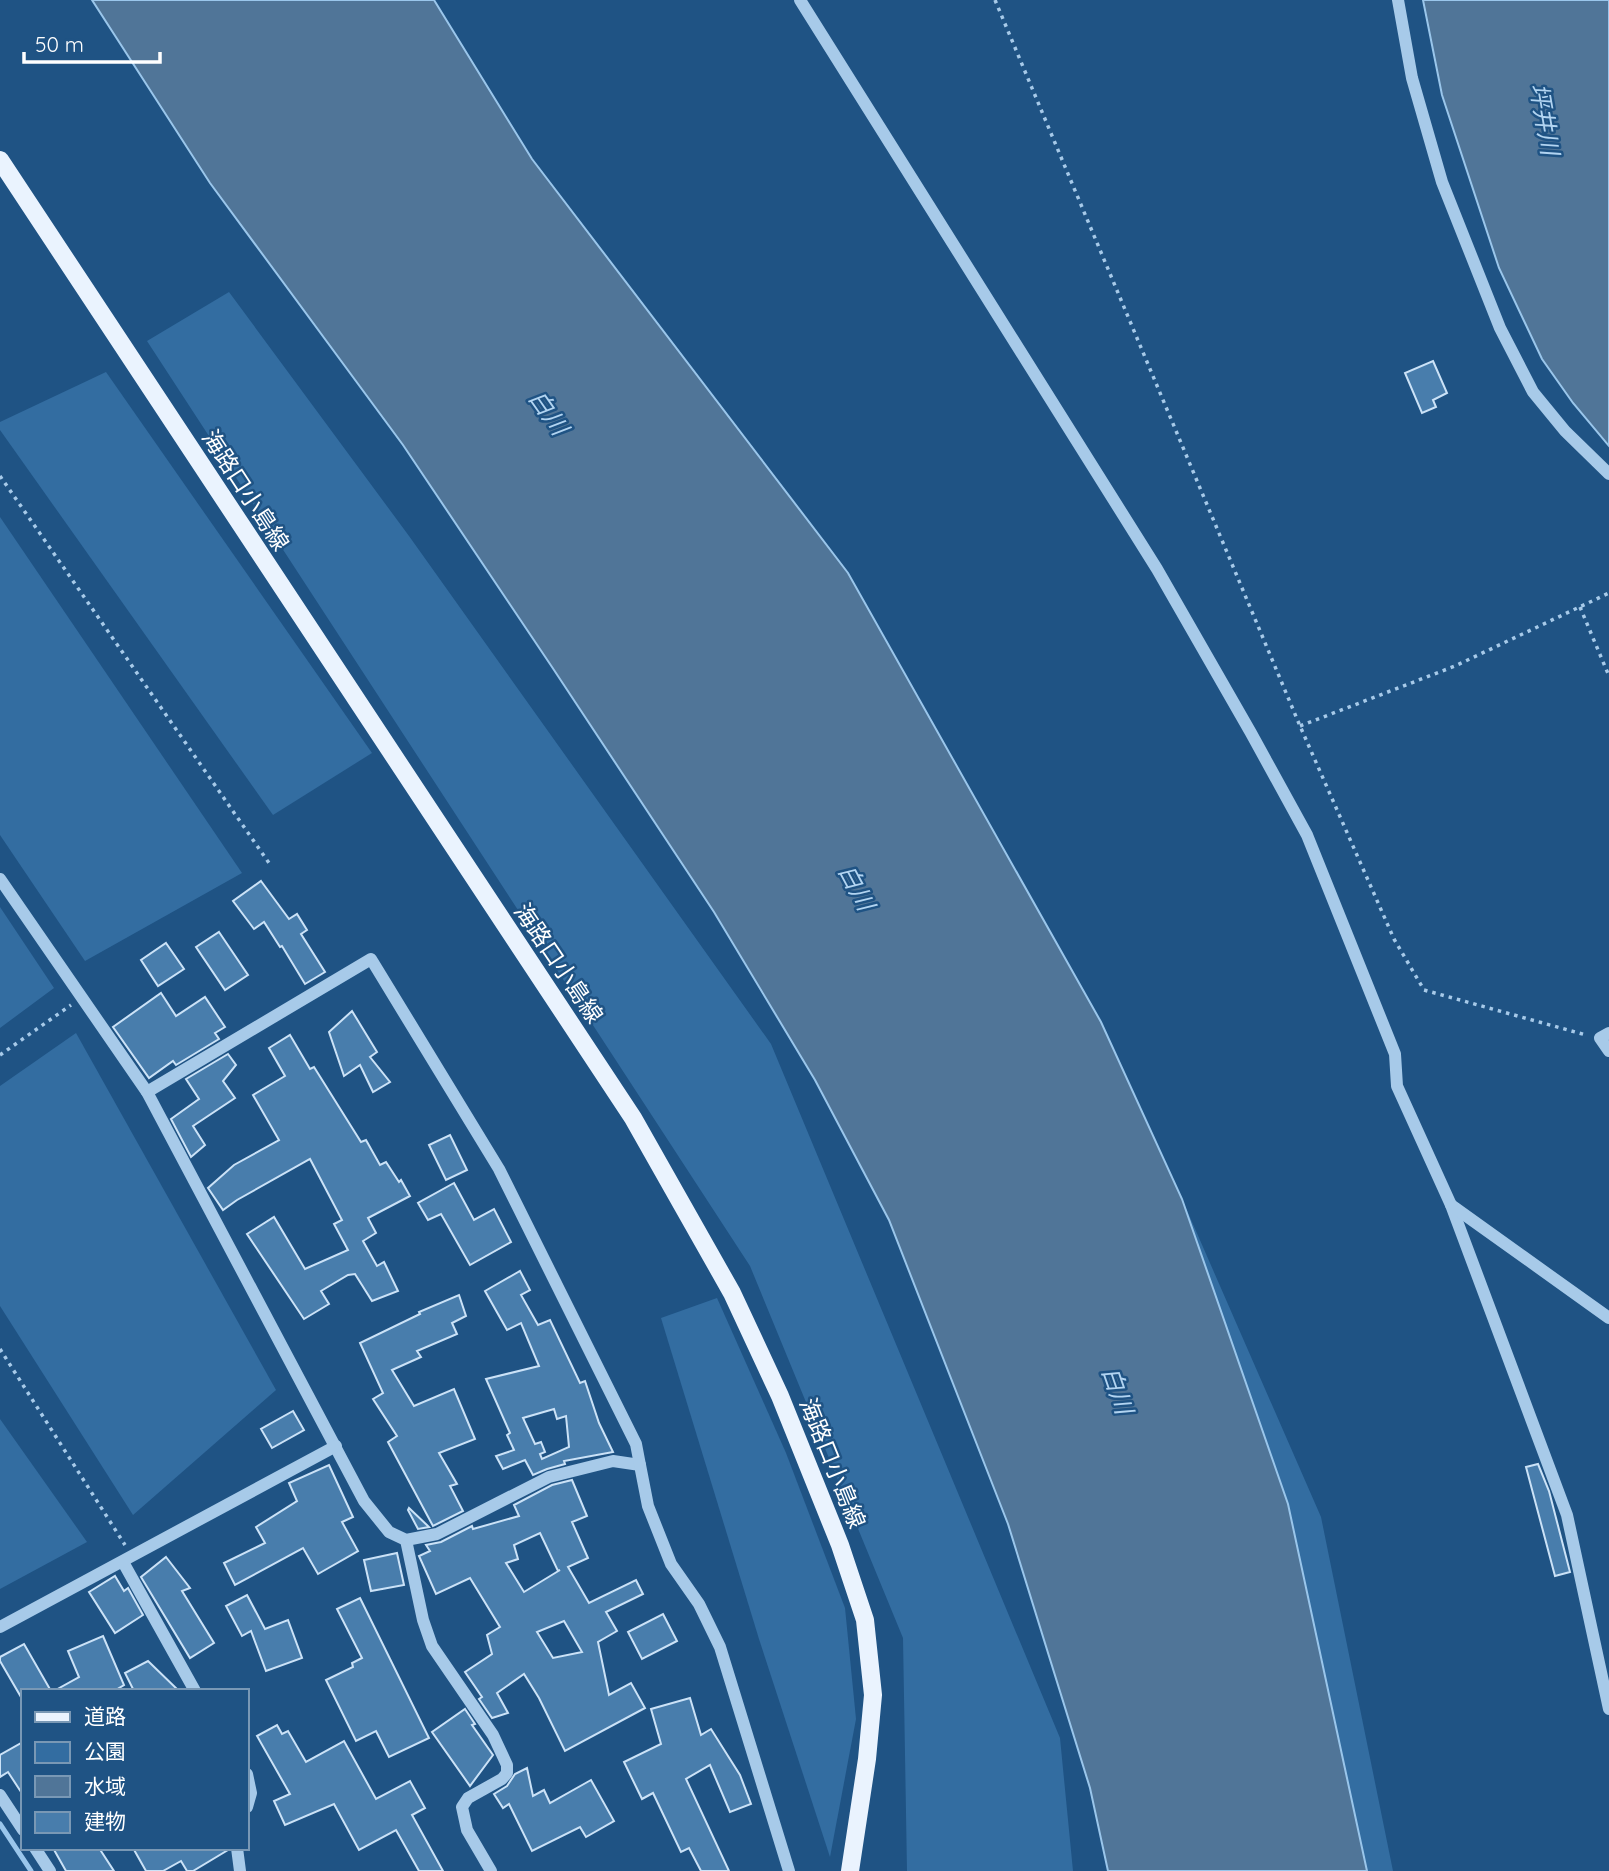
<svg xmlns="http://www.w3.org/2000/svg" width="1609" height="1871" viewBox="0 0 1609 1871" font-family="Quicksand,'Noto Sans JP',sans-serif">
<rect width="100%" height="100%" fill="#1f5384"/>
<!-- green -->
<g fill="#336da1">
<path d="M229,292L409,536L771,1044L1060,1738L1073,1871H907L903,1638L750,1266L147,341Z"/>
<path d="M106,372L372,753L273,815L0,430V422Z"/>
<path d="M0,517L242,873L85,961L0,835Z"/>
<path d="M0,907L54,988L0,1028Z"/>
<path d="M76,1033L276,1390L133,1515L0,1306V1086Z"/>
<path d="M1182,1199L1321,1517L1393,1871H1367L1288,1504Z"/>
<path d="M717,1298L786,1453L845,1608L856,1719L830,1857L759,1639L661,1318Z"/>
<path d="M0,1419L87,1542L0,1589Z"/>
</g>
<!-- water -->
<g fill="#507598" stroke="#9ac6eb" stroke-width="2">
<path d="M92,0H434L532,159L848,573L1101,1022L1182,1199L1288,1504L1367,1871H1108L1090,1788L1008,1524L889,1220L815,1080L714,912L552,667L403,445L210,183Z"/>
<path d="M1423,0H1609V446L1573,403L1542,359L1499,268L1442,95Z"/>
</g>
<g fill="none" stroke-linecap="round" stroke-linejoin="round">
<!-- stream -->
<path stroke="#9ac6eb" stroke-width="5" d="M0,1824L31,1871"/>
</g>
<!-- building -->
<g fill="#487dac" stroke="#cbe2f7" stroke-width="2" fill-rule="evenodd">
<path d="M1433,361L1447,393L1433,400L1436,407L1422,413L1405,373Z"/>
<path d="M261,881L289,919L297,914L307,930L301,934L325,972L305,984L282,946L280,947L264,922L254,929L233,901Z"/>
<path d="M219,932L248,975L225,990L196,947Z"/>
<path d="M166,943L184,969L158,986L141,960Z"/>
<path d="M161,993L176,1016L205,997L225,1027L215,1033L219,1039L176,1065L173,1061L149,1078L113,1027Z"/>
<path d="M352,1011L377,1052L370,1057L390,1082L373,1092L360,1065L344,1076L329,1032Z"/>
<path d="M290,1035L310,1069L314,1067L361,1142L366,1140L380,1165L386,1162L399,1182L401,1180L410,1196L368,1218L376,1233L363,1241L377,1266L384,1262L398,1291L372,1301L355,1274L348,1275L321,1291L329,1304L304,1319L247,1234L274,1217L305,1269L348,1250L334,1224L342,1220L310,1159L237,1200L223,1210L208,1188L234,1165L279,1140L253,1095L285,1076L269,1048Z"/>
<path d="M228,1054L236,1065L223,1081L235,1098L193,1126L205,1145L191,1157L171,1119L199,1099L186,1079Z"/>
<path d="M450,1135L467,1170L446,1180L429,1145Z"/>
<path d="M454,1183L474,1220L494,1209L511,1242L470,1265L441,1214L428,1220L418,1203Z"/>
<path d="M520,1271L530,1290L521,1295L538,1325L550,1320L580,1383L585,1381L599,1423L613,1452L564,1461L565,1464L547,1469L533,1475L525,1460L503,1469L496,1456L514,1450L507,1435L510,1433L486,1379L539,1366L521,1323L507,1330L485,1291ZM554,1409L557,1419L566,1416L569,1447L542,1459L540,1454L545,1452L541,1442L535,1444L523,1418Z"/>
<path d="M459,1295L466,1316L452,1323L457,1334L417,1351L421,1357L392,1370L414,1406L454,1389L475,1439L439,1453L457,1484L450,1486L463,1511L433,1526L388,1442L397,1436L373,1399L383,1393L360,1343L420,1314L419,1312Z"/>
<path d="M293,1411L304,1430L272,1448L261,1429Z"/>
<path d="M1538,1464L1549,1491L1570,1572L1555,1576L1526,1467Z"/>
<path d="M329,1465L353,1517L342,1522L358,1551L318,1574L303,1548L235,1585L224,1563L265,1543L256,1527L297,1501L289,1483Z"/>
<path d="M572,1480L587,1516L572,1522L588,1558L568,1567L589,1603L636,1580L643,1594L606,1612L617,1631L598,1642L609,1695L631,1683L645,1708L565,1751L539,1698L524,1674L497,1693L508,1713L492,1718L479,1699L482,1697L465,1672L492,1654L487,1635L500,1627L470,1578L436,1594L419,1556L430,1551L426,1545L441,1542L472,1526L473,1529L519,1516L514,1505L552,1485ZM540,1533L558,1571L560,1570L524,1592L506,1563L518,1559L514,1545ZM564,1621L582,1652L553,1658L537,1632Z"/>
<path d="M409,1508L429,1527L418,1529L408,1510Z"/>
<path d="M397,1553L404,1585L371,1591L364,1560Z"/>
<path d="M166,1557L190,1588L182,1591L214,1643L190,1658L141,1577Z"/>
<path d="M115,1576L124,1591L128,1588L143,1615L115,1633L89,1592Z"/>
<path d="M247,1595L265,1629L288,1620L302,1658L266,1671L251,1631L242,1636L226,1606Z"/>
<path d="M360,1598L429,1738L389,1757L376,1731L356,1741L326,1680L353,1667L352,1663L362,1658L337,1609Z"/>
<path d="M663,1614L677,1641L642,1659L628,1632Z"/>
<path d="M103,1636L124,1685L114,1691H54L79,1677L68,1651Z"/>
<path d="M24,1644L51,1691H23L21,1697L0,1661V1657Z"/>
<path d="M148,1661L179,1691H134L125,1673Z"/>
<path d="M690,1698L701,1735L711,1729L740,1775L751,1804L730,1812L710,1765L686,1779L729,1871H701L689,1848L681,1852L653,1793L642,1799L624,1762L661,1744L651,1709Z"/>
<path d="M465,1709L475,1724L472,1725L493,1755L470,1786L432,1732Z"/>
<path d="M277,1725L282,1734L288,1731L306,1762L344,1741L376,1799L410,1781L425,1808L412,1815L443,1871H419L396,1830L359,1850L334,1804L285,1825L274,1801L290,1794L257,1736Z"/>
<path d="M23,1742V1795L8,1772L0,1777V1755Z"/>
<path d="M527,1768L533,1796L544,1790L550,1803L591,1780L614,1821L586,1837L580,1827L532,1851L509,1804L503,1808L494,1794L507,1786L515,1774Z"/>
<path d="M53,1848H99L114,1871H66Z"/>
<path d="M133,1848H228V1850L193,1871H187L181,1861L163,1871H146Z"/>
</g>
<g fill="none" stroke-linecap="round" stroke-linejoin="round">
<!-- path -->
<g stroke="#a7cae9" stroke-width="3.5" stroke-dasharray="3.5 5" stroke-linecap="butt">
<path d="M995,0L1300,726L1394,939L1424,990L1586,1035"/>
<path d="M0,476L269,863"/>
<path d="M1580,607L1609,676"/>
<path d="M1300,726L1455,666L1609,593"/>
<path d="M0,1055L71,1005"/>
<path d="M0,1349L125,1545"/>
</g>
<!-- minor -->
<g stroke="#a7cae9" stroke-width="12">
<path d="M800,0L1157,569L1251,733L1307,835L1395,1054L1397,1086L1451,1205L1567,1515L1609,1709"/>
<path d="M1398,0L1412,78L1442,182L1500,328L1533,392L1565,431L1609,474"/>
<path d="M0,879L147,1092L364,1501L389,1532L406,1540L437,1534L549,1477L613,1461L640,1465L648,1506L671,1564L699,1604L720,1647L789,1871"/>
<path d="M1609,1033L1600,1038L1609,1051"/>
<path d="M147,1092L371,959L499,1169L636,1444L640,1465"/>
<path d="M1451,1205L1609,1318"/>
<path d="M406,1540L423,1620L432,1646L493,1735L507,1765V1773L502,1779L468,1798L462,1807L467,1830L491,1871"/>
<path d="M123,1562L195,1691"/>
<path d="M0,1627L336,1446"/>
<path d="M247,1774L251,1793L247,1807"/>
<path d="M0,1795L23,1830"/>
<path d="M35,1848L50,1871"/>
<path d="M237,1848L240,1871"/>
</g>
<!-- major -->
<path stroke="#eaf3fe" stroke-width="18" d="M0,160L633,1118L732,1293L780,1396L840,1545L865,1620L873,1695L867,1759L850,1871"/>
</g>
<g text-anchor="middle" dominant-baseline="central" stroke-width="5" stroke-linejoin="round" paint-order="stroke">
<!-- street labels -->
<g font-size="23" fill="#fff" stroke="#1f5384">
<text transform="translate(246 490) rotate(57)">海路口小島線</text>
<text transform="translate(559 963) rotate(56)">海路口小島線</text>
<text transform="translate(833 1463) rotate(68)">海路口小島線</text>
</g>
<!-- water labels -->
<g font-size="24" font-style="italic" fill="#b2d4f1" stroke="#1f5384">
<text transform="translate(1545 119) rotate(80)">坪井川</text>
<text transform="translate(549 412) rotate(55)">白川</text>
<text transform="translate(857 887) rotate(62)">白川</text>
<text transform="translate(1118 1390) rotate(71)">白川</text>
</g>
</g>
<!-- legend -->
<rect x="21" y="1689" width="228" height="161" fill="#1f5384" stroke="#7998b5" stroke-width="2"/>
<rect x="35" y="1712" width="35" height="10" fill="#eaf3fe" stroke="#7998b5" stroke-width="2"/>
<text x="84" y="1724" font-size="21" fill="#ffffff">道路</text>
<rect x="35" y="1742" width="35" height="21" fill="#336da1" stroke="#7998b5" stroke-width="2"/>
<text x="84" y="1759" font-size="21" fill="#ffffff">公園</text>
<rect x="35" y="1776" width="35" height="21" fill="#507598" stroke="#7998b5" stroke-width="2"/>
<text x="84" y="1794" font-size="21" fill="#ffffff">水域</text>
<rect x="35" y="1812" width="35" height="21" fill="#487dac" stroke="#7998b5" stroke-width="2"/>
<text x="84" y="1829" font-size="21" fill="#ffffff">建物</text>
<!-- scale -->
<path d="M24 52v10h136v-10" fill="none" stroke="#ffffff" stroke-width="3.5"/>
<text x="35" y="52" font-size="21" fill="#ffffff" stroke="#1f5384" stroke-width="5" paint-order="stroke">50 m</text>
</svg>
